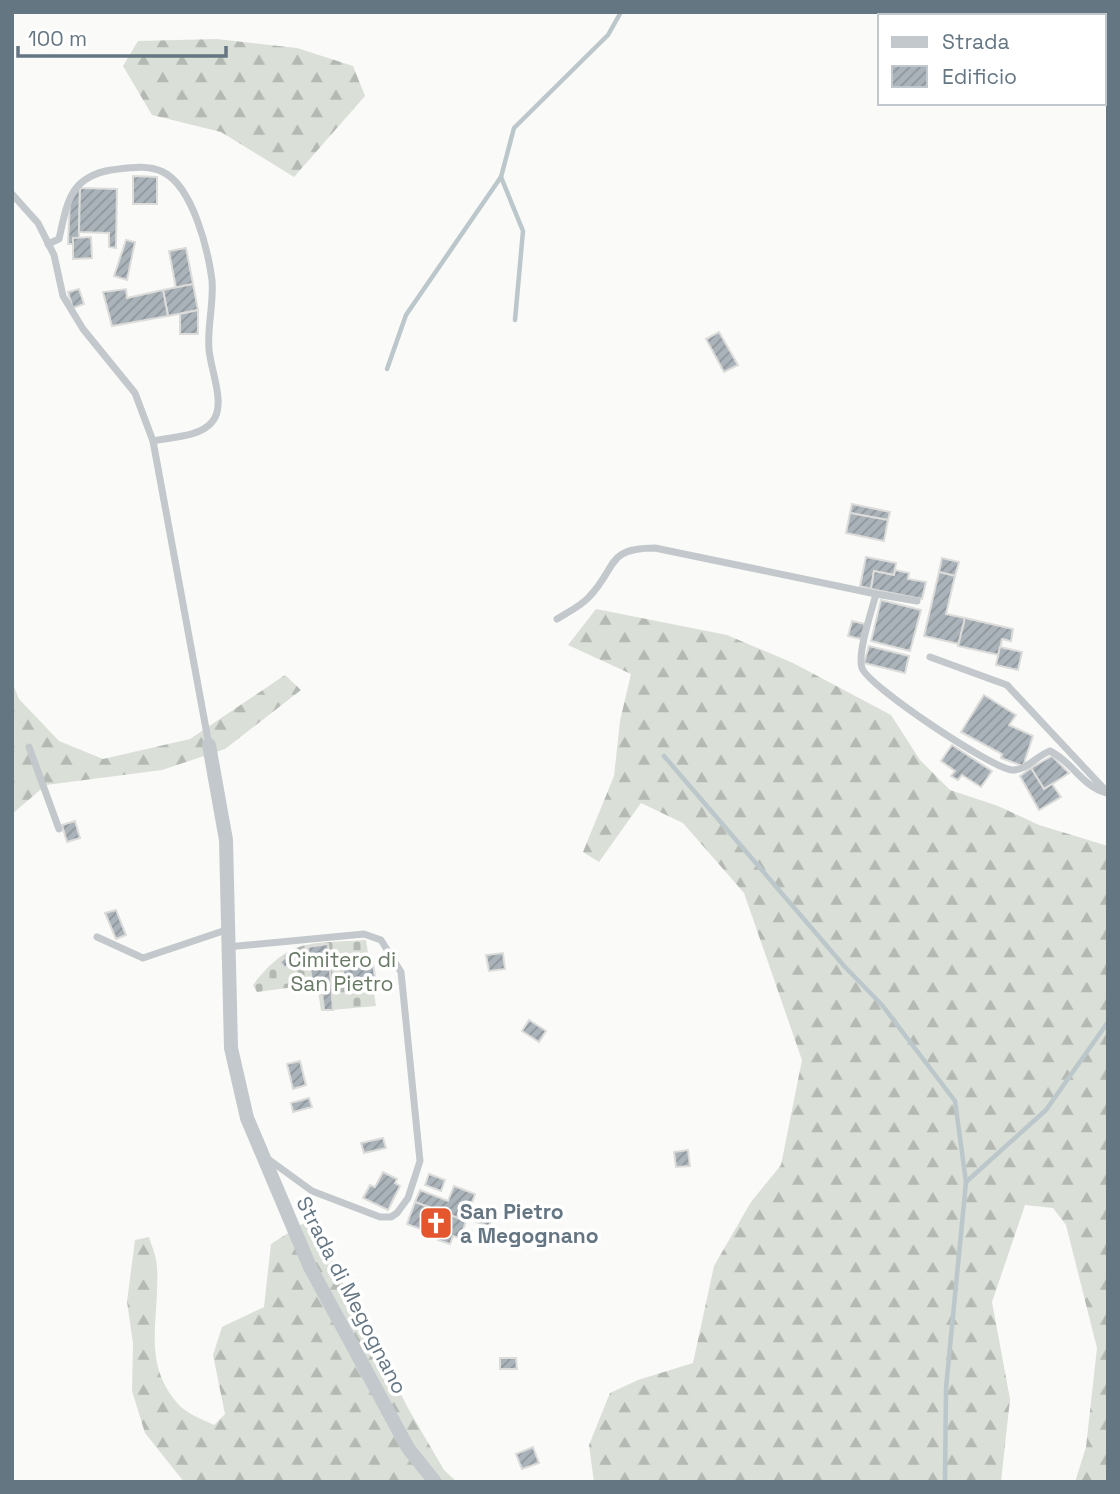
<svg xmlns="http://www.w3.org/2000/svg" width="1120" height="1494" viewBox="0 0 1120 1494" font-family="'Space Grotesk',sans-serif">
<defs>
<pattern id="forest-firs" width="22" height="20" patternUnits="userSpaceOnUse" patternTransform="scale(1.75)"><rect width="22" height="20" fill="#dadfd7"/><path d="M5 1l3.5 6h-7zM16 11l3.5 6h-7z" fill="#b4b9b4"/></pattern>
<pattern id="cemetery-stones" width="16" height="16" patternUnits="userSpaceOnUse" patternTransform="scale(1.75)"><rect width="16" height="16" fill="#dadfd7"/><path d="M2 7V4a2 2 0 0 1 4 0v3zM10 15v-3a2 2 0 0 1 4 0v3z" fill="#b4b9b4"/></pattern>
<pattern id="building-hatch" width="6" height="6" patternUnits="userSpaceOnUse" patternTransform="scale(1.75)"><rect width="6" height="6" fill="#aab3b9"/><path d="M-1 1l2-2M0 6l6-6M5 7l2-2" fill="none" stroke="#8e969c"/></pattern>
</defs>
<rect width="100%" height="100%" fill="#fafaf8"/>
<!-- forest -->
<g fill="url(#forest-firs)">
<path d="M217,39L297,48L353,66L365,96L294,177L221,132L152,115L123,66L138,41Z"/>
<path d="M596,609L727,635L793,663L891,715L920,760L950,790L998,806L1039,825L1108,846V1482H1075L1086,1447L1097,1348L1066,1225L1053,1208L1025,1205L992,1302L1010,1399L1001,1482H594L589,1445L610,1393L638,1380L693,1363L714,1266L751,1202L781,1165L802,1060L744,893L683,823L641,803L599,862L583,852L614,776L620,721L631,674L568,645Z"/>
<path d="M285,675L301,690L225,749L162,770L46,785L12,814V682L19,699L59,741L103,759L190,739Z"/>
<path d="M310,1219L409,1410L444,1470L457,1482H184L145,1433L132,1391L133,1343L127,1302L135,1240L149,1237C152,1247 157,1258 157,1268C160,1320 140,1365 181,1407C190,1415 204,1420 214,1425L225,1414L213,1355L222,1327L264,1307L271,1244Z"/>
</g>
<!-- cemetery -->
<path fill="url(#cemetery-stones)" d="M366,940L376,1006L321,1011L317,984L257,992L253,985C290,937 310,944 366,940Z"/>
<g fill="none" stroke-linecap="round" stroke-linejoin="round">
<!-- stream -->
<g stroke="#bbc7cb" stroke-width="4.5">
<path d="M501,177L523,231L515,320"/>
<path d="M387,369L406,315L501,177L514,128L608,35L621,12"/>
<path d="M664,756L845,967L882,1005L955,1101L966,1182L946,1388L945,1482"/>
<path d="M966,1182L1046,1110L1108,1022"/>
</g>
</g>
<!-- building -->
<g fill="url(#building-hatch)" stroke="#dcdcda" stroke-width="2">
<path d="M133,176L157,177V204H133Z"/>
<path d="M80,188L79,238H73V244H68L70,198Z"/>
<path d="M80,188L117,189L116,248L109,247V233L79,232Z"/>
<path d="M91,237L92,258L73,259V238Z"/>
<path d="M126,240L135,242L127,280L114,276Z"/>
<path d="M186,248L193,284L176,288L169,251Z"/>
<path d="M193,284L198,310L168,316L163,290Z"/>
<path d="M79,289L84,304L73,308L68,292Z"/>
<path d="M126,289L127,298L163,290L168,316L112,326L103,292Z"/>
<path d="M198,310V334H180V314Z"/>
<path d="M719,332L738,365L724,372L706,339Z"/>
<path d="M852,504L890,512L888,520L850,513Z"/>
<path d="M850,513L888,520L884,541L846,533Z"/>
<path d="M866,557L896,563L894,575L874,571L871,589L860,586Z"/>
<path d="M942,558L959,562L955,576L939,572Z"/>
<path d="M895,570L909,573L908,579L926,582L922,599L871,589L874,571L894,575Z"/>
<path d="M939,572L955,576L946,614L965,618L959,644L924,636Z"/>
<path d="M881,600L921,610L910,651L871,641Z"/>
<path d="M965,618L1013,629L1011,641L1002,639L999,655L958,646Z"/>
<path d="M852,621L865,624L861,639L848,636Z"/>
<path d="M869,646L909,656L905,673L864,663Z"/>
<path d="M1000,647L1022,652L1018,670L996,665Z"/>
<path d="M984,695L1016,715L1009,725L1033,736L1023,766L1001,758L1002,754L961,732Z"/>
<path d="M952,745L992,771L981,787L962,775L958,780L951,776L955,771L941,761Z"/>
<path d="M1052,756L1069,773L1044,789L1031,768Z"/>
<path d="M1031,768L1044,789L1052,784L1061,797L1039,810L1020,776Z"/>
<path d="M75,821L80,838L67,842L62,825Z"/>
<path d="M116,910L126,935L116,939L105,913Z"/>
<path d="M328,944L333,1010H324L321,983L312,984L308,947Z"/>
<path d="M294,950L299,955L285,968L280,962Z"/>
<path d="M503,953L505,969L489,971L486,955Z"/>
<path d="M373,964L375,977L342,982L344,967Z"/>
<path d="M529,1020L546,1031L539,1042L522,1031Z"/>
<path d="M300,1061L306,1085L293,1089L287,1064Z"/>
<path d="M309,1098L312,1107L293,1112L291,1103Z"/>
<path d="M383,1138L386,1148L364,1153L361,1143Z"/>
<path d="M688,1150L690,1166L676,1167L674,1152Z"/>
<path d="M383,1172L397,1179L395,1183L400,1186L388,1210L363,1198L370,1185L375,1187Z"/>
<path d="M429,1174L445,1180L441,1191L425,1185Z"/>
<path d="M454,1186L475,1194L466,1221L415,1202L420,1190L448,1201Z"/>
<path d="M415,1202L466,1221L460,1238L453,1236L450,1244L438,1240L439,1236L407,1224Z"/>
<path d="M480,1211L493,1215L489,1226L476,1222Z"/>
<path d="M500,1358H516L517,1369H500Z"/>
<path d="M533,1447L539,1463L522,1469L516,1454Z"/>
</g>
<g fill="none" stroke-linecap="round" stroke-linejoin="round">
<!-- service -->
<g stroke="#c3c8cc" stroke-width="7">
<path d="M12,194L38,223L54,255L63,296L83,329L135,393L153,441L209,745"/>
<path d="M48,244L59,239C67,204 69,177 111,170C128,168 147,164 163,172C193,187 208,250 212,280C214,303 207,327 209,349C210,369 227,405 212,422C200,437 171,437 153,441"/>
<path d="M876,594L917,601"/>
<path d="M557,619C568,612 581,606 589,597C618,567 605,548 655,548L876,594C872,610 857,653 862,668C868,686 991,768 1012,770C1028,770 1036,756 1050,751C1073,762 1081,786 1107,793"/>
<path d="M930,657L1007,685L1107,792"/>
<path d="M29,747L59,829"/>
<path d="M97,937L143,958L226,930"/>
<path d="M227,947L364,934L381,940L401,972L420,1161L408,1198L397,1213L391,1217H380L312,1191L268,1159"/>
</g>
<!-- minor -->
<path stroke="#c3c8cc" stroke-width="14" d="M209,745L226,840L231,1048L247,1118L310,1267L408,1448L435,1482"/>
</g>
<!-- icons -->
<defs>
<symbol id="church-square" viewBox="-11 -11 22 22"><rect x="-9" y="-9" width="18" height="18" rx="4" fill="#e4572e" stroke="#fff"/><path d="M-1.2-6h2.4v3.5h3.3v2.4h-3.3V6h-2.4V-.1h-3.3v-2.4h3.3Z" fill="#fff"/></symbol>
</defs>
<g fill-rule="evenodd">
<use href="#church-square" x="417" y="1204" width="38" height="38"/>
</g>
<g text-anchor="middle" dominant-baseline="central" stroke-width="7" stroke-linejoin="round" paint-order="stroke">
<!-- park labels -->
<g font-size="21" fill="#687a64" stroke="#fff">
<text x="342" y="959">Cimitero di<tspan x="342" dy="24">San Pietro</tspan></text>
</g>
<!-- poi labels -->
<g font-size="21" font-weight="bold" fill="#657683" stroke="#fff" text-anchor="start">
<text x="460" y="1211">San Pietro<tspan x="460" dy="24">a Megognano</tspan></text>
</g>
<!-- street labels -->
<g font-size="21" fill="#657683" stroke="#fff">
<text transform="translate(352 1295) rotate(63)">Strada di Megognano</text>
</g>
</g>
<!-- border -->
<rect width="1120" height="1494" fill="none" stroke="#657683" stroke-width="28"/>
<!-- legend -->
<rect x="878" y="14" width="228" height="91" fill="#ffffff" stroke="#c1c8cd" stroke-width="2"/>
<rect x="892" y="37" width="35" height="10" fill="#c3c8cc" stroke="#c1c8cd" stroke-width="2"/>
<text x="942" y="49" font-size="21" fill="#657683">Strada</text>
<rect x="892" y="66" width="35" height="21" fill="url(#building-hatch)" stroke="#c1c8cd" stroke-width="2"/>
<text x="942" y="84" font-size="21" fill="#657683">Edificio</text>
<!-- scale -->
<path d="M18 46v10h208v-10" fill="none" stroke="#657683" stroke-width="3.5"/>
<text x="28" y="46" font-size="21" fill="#657683" stroke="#ffffff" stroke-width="5" paint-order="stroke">100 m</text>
</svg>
